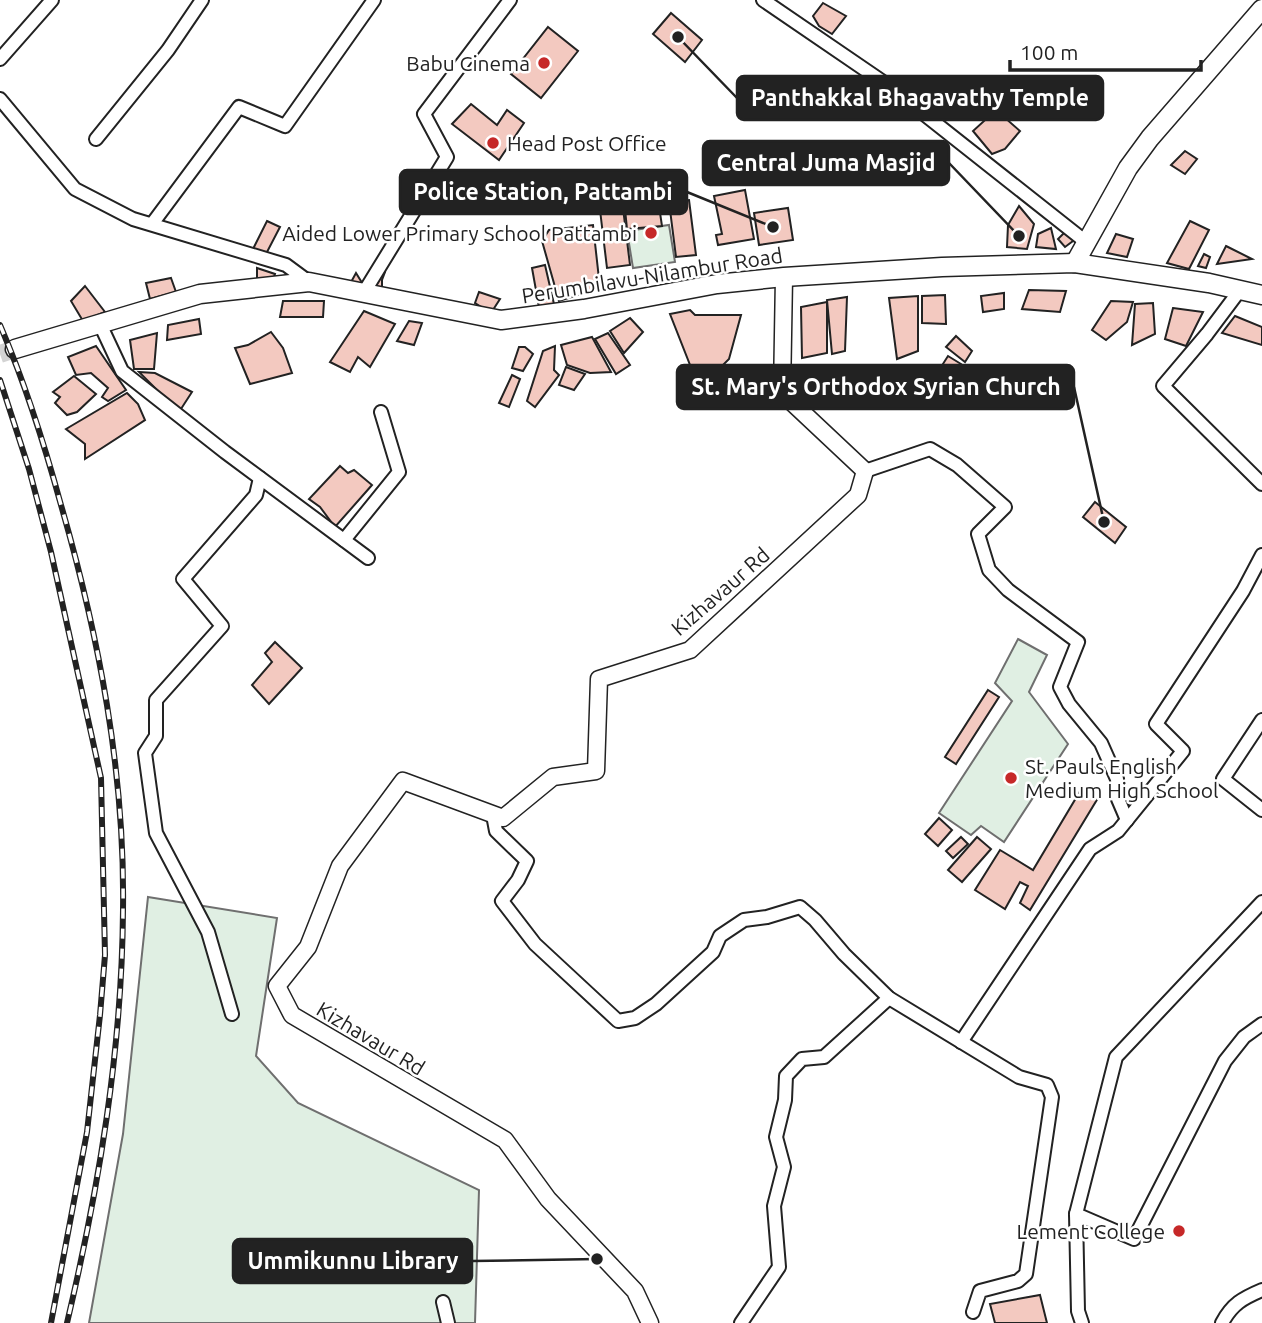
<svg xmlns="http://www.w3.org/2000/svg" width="1262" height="1323" viewBox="0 0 1262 1323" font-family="Ubuntu,sans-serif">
<rect width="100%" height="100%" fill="#fff"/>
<!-- green -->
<g fill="#e0efe3" stroke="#6f6f6f" stroke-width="2">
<path d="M669,225L675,262L633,268L627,231Z"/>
<path d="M1018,639L1047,655L1029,692L1068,744L1004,842L981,826L971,835L939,813L1012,701L995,683Z"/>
<path d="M148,897L277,918L256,1056L298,1103L479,1190L475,1323H89L123,1134Z"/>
</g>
<!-- building -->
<g fill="#f3c9c0" stroke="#222" stroke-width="2">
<path d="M823,3L846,16L832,34L819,26L813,16Z"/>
<path d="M671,13L702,40L685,62L653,34Z"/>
<path d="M548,27L578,51L541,98L511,74Z"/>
<path d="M471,104L497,125L507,110L524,123L499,160L452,124Z"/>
<path d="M996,110L1020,131L1005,149L992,154L973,131Z"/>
<path d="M1185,151L1197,159L1185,174L1171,165Z"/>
<path d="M745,190L754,239L718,245L716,235L722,234L714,196Z"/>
<path d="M689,200L696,255L676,257L669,202Z"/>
<path d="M659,206L662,226L627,229L625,209Z"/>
<path d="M1019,206L1034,224L1027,249L1007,247L1008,225Z"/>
<path d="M623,208L630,265L607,268L600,210Z"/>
<path d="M788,208L793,240L759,245L754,213Z"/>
<path d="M267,221L280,227L266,254L253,249Z"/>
<path d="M1190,221L1209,230L1189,269L1167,263Z"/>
<path d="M593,225L600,288L559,301L542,241L549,230Z"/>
<path d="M1051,228L1056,249L1036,247L1038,234Z"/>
<path d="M1066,231L1077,238L1065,247L1058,239Z"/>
<path d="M1116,234L1133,239L1127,257L1107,253Z"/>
<path d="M1226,246L1252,259L1217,264Z"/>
<path d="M1204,254L1210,257L1206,268L1198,266Z"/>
<path d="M545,265L554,304L539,307L532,268Z"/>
<path d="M257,268L275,274L272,283H257Z"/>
<path d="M381,270L385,272L382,280V289L371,285Z"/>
<path d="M356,273L364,286L350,284Z"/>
<path d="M171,278L176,292L150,299L146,283Z"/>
<path d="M85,286L105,312L83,321L71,301Z"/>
<path d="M1029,290L1066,291L1060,312L1022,309Z"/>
<path d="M479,292L500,299L491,313L475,303Z"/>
<path d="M1004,293V309L983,312L981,296Z"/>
<path d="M945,295L946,324L922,323V296Z"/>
<path d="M918,296V351L897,359L889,298Z"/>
<path d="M847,297L845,351L832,354L827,300Z"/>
<path d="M283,301H324L323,317H280Z"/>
<path d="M1111,301L1133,302L1127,322L1106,340L1092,330Z"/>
<path d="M827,302V353L802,358L801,307Z"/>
<path d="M1153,303L1155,334L1132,345L1135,304Z"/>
<path d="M1173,308L1203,312L1186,346L1165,339Z"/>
<path d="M690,310L695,315H741L729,359L712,376L694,375L670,314Z"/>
<path d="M364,311L395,324L370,367L358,357L350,372L330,362Z"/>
<path d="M1235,316L1262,327V345L1222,333Z"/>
<path d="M630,318L643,332L624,353L610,331Z"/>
<path d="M199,319L201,334L167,340L168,325Z"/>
<path d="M409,321L422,323L414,345L397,341Z"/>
<path d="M271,332L283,348L292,373L250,384L235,348L248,345Z"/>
<path d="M157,333L154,369H134L130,340Z"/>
<path d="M608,333L630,365L616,374L595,339Z"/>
<path d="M956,336L972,351L965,362L946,347Z"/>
<path d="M592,337L611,372L590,373L567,365L561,345Z"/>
<path d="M96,346L126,390L108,401L102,397L108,388L91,373L76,375L68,357Z"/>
<path d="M555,346L554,370L559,375L535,407L527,401L543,351Z"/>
<path d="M519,347H525L533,354L523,371L512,368Z"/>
<path d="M948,356L961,364L953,378L941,367Z"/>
<path d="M566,367L585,374L574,390L559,385Z"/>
<path d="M139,372L155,373L192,392L179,412Z"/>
<path d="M512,375L520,379L509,407L499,403Z"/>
<path d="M74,376L96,394L77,412L67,415L55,403L60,397L53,392Z"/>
<path d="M127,393L138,404L145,420L85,459V444L66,429Z"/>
<path d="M340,466L348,473L354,470L372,485L335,527L320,507L309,499Z"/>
<path d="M1095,502L1126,527L1115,543L1083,517Z"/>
<path d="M275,642L302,668L269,704L252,685L272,662L265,653Z"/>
<path d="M988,690L999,697L956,764L945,757Z"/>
<path d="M1082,788L1098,798L1030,910L1020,903L1028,886L1020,882L1005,909L975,890L1000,850L1033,870Z"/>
<path d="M939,818L952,830L938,846L925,834Z"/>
<path d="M961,837L968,844L953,858L946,851Z"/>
<path d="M977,837L991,849L962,882L948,870Z"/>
<path d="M1040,1295L1047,1323H995L990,1304Z"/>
</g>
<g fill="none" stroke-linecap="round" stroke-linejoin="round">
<!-- primary-tunnel -->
<path stroke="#d3d3d3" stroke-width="18" stroke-dasharray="18 9" stroke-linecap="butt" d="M0,354L15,349"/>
<defs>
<g id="street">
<path d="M763,0L886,84L1086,242"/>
<path d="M0,59L52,0"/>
<path d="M0,99L75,189L133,219L286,265L309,282"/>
<path d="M96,139L168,50L202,0"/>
<path d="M152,224L239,107L285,126L374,0"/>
<path d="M1240,290L1207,334L1163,386L1262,484"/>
<path d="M363,294L447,157L424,114L510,0"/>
<path d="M100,324L122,371L225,452L368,558"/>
<path d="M865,471L930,449L957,465L1005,507L978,534L989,570L1008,590L1078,642L1060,687L1069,704L1101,743L1117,779L1118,799L1127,820"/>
<path d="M344,540L399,472L381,412"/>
<path d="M1262,720L1223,779L1262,810"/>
<path d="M493,815L496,831L527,861L518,880L502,901L535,944L618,1021L635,1018L656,1004L713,952L720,936L744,920L767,917L800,907L815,920L844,954L889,998L1019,1077L1047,1085L1052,1097L1026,1274L1018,1281L980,1291L973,1312"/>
<path d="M1262,902L1116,1057L1076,1214L1134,1239L1225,1061L1244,1037L1262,1024"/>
<path d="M232,1014L208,932L156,833L145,753L156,736V700L222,626L183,579L256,495L260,478"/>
<path d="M961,1042L1090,849L1118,831L1183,751L1156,724L1243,591L1262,555"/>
<path d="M1076,1214L1078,1311L1082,1323"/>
<path d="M443,1302L448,1323"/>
<path d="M741,1323L779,1267L774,1206L784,1167L776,1137L785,1100L786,1076L802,1059L824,1057L889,998"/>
<path d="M1222,1323C1232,1304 1243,1298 1262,1290"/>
</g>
<path id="secondary" d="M650,1323L635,1291L548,1199L505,1140L292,1015L277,986L308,947L340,866L403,781L503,818L553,777L596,771L599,679L690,650L858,495L865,471L782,393L784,277"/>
<g id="primary">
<path d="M1075,263L1128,168L1150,138L1262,9"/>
<path d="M15,349L200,294L309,282L501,320L584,309L717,284L784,277L942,267L1075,263L1209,283L1262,295"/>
</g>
</defs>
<!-- street casing -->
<use href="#street" stroke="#222" stroke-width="16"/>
<!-- secondary casing -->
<use href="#secondary" stroke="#222" stroke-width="19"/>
<!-- primary casing -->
<use href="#primary" stroke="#222" stroke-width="21"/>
<!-- street -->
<use href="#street" stroke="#fff" stroke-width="12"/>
<!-- secondary -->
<use href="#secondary" stroke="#fff" stroke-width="16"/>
<!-- primary -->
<use href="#primary" stroke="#fff" stroke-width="18"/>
<defs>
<g id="rail">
<path d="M0,325C25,383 44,443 61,505C99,637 125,772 123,910C122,1050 99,1187 67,1323"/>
<path d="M0,380L29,469L51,552L101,778L105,955L100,1015L87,1132L51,1323"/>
</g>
</defs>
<!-- rail casing -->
<use href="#rail" stroke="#222" stroke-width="6"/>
<!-- rail -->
<use href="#rail" stroke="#fff" stroke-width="3.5" stroke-dasharray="10" stroke-linecap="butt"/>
</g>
<!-- markers -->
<g fill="#c62828" stroke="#fff" stroke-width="2.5">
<circle cx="544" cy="63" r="7"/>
<circle cx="493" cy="143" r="7"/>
<circle cx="651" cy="233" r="7"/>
<circle cx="1011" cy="778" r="7"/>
<circle cx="1179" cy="1231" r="7"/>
</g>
<g text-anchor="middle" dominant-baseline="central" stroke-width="5" stroke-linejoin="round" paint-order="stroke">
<!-- poi labels -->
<g font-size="21" fill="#222" stroke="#fff" text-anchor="end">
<text x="530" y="63">Babu Cinema</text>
<text x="507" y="143" text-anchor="start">Head Post Office</text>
<text x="637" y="233">Aided Lower Primary School Pattambi</text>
<text x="1025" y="766" text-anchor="start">St. Pauls English<tspan x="1025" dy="24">Medium High School</tspan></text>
<text x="1165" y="1231">Lement College</text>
</g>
<!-- street labels -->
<g font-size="21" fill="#222" stroke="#fff">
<text transform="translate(652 275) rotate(-9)">Perumbilavu-Nilambur Road</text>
<text transform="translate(720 591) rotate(-41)">Kizhavaur Rd</text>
<text transform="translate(371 1038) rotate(31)">Kizhavaur Rd</text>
</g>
</g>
<!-- callouts -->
<path fill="none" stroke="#222" stroke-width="2.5" d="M678 37L737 98M1019 236L949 163M773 227L687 192M1104 522L1074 387M597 1259L472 1261"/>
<g fill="#222" stroke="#fff" stroke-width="2.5">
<circle cx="678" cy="37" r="7"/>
<circle cx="1019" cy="236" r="7"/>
<circle cx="773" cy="227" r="7"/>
<circle cx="1104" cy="522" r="7"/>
<circle cx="597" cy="1259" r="7"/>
</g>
<g fill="#222" stroke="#222" stroke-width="2.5">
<rect x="737" y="76" width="366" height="44" rx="7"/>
<rect x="703" y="141" width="246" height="44" rx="7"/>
<rect x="400" y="170" width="287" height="44" rx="7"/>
<rect x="677" y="365" width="397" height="44" rx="7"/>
<rect x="233" y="1239" width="239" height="44" rx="7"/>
</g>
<g font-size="23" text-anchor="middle" font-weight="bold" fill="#fff">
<text x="920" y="106">Panthakkal Bhagavathy Temple</text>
<text x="826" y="171">Central Juma Masjid</text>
<text x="543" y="200">Police Station, Pattambi</text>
<text x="876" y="395">St. Mary's Orthodox Syrian Church</text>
<text x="353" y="1269">Ummikunnu Library</text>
</g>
<!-- scale -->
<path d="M1010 60v10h191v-10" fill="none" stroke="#222222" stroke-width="3.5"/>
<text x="1020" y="60" font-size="21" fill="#222222" stroke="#ffffff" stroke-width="5" paint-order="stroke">100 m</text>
</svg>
